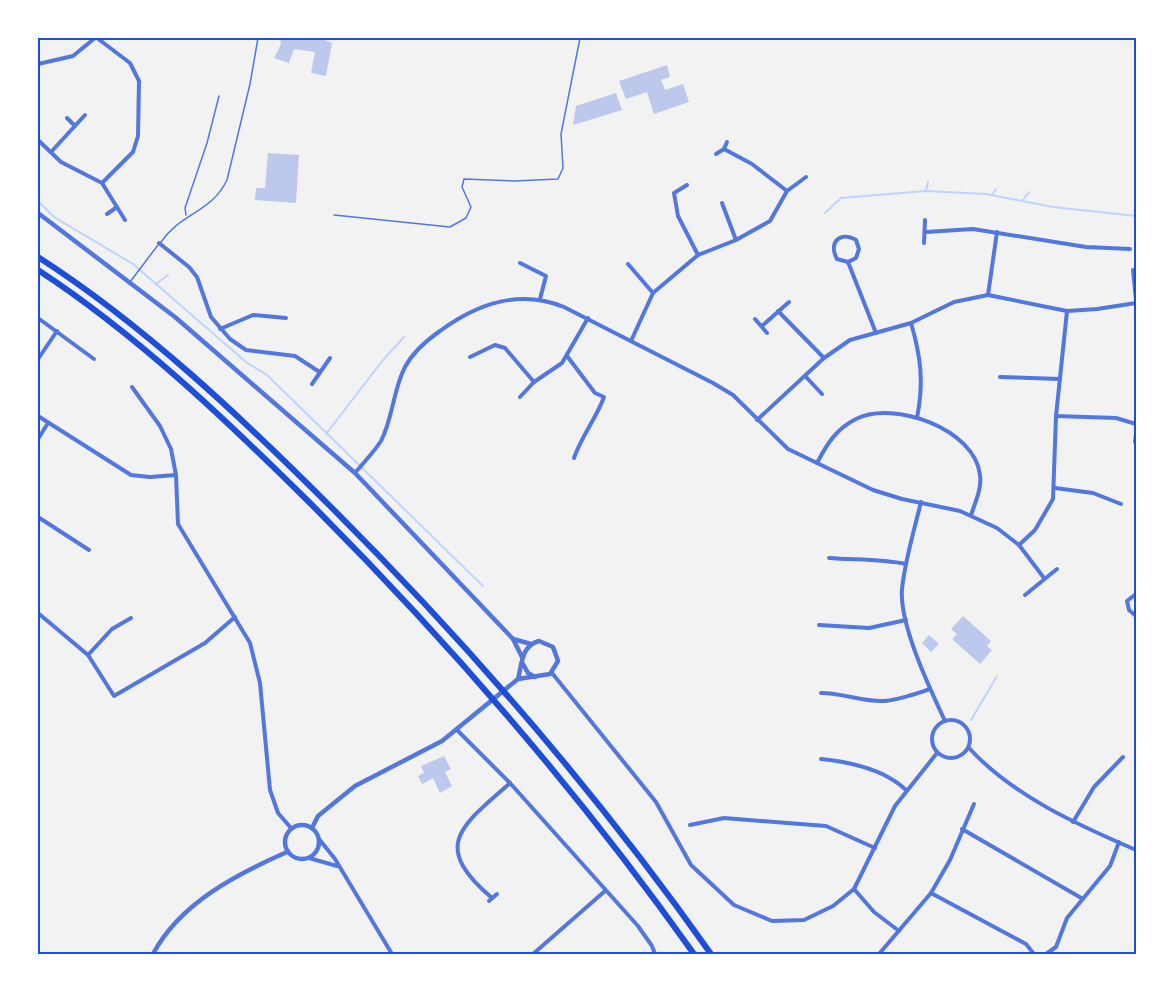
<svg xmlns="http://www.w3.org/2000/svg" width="1174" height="992" viewBox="0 0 1174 992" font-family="Literata,serif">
<rect width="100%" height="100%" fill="#f2f2f2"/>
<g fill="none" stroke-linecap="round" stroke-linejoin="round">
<!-- stream -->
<g stroke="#bfd3fe" stroke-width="2">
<path d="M926,191L928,182"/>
<path d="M992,195L996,189"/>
<path d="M38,201L54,217L133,264L246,362L267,375L483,586"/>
<path d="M1022,201L1029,192"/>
<path d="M825,213L841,198L926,191L986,194L1053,207L1136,216"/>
<path d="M156,284L168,275"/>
<path d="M326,434L383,360L404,337"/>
<path d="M971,720L997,676"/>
</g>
</g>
<!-- building -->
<g fill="#bdc9ec">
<path d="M280,38H319L332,43L326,76L311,73L315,52L294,49L289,63L274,58L281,44Z"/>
<path d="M667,65L670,77L661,80L665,90L683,84L689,102L654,114L647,92L626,99L619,81Z"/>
<path d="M616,93L622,110L573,125L576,106Z"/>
<path d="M268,153L299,155L296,203L255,200L256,188H265Z"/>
<path d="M963,616L991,641L987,646L992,650L980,664L952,639L957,634L951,629Z"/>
<path d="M929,635L939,644L931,652L922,643Z"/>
<path d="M444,756L451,769L445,772L452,786L440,793L433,778L422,784L418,776L424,773L421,766Z"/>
</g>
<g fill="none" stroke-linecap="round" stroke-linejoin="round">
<!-- service -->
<g stroke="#5277de" stroke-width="1.5">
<path d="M186,215L185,208L207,143L219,96"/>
<path d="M334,215L450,227L466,218L471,207L462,187L464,179L514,181L558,179L563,168L561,134L580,38"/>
<path d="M161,242C182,212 211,213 227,180L250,84L258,38"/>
<path d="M130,282L158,245"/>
</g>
<!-- minor -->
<g stroke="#5277de" stroke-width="4">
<path d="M97,38L130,63L139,81L138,136L133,152L102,183"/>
<path d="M38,64L73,56L95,38"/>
<path d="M67,118L75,126"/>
<path d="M38,140L61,162L102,183L125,220"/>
<path d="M724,149L752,164L787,191"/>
<path d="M51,152L85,115"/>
<path d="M716,154L724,149L727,142"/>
<path d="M687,185L674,193L678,216L698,255"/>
<path d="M722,203L736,240"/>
<path d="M107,214L117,207"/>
<path d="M926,232L973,229L1086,247L1130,249"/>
<path d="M159,243L189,267L197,277L211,317L230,339L246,350L295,356L318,371"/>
<path d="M924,243L925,220"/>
<path d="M848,262L837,259C828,242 840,231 856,240L859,249L856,258L848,262L876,333"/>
<path d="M520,263L546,276L540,299"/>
<path d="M628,264L653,293"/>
<path d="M1133,270L1136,300"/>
<path d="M988,295L997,232"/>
<path d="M778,311L824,358"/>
<path d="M38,318L94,359"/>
<path d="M755,319L767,333"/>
<path d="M911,323C921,357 924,383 917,418"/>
<path d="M762,326L789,302"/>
<path d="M220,329L253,315L286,318"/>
<path d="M631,341L653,293L698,255L736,240L770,221L787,191L806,177"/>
<path d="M567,356L595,393L604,397C596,419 582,435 574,458"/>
<path d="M470,357L495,345L505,348L534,382"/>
<path d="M38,359L57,331"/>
<path d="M806,377L822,394"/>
<path d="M1000,377L1060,379"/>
<path d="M312,384L330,358"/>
<path d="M132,387L160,426L171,449L176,475L178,524L250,643L260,683L270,790L278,813L291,828"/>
<path d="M520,397L534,382L562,363L588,318"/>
<path d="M38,416L131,475L150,477L176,475"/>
<path d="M1056,416L1116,418L1136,424"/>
<path d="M757,420L824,358L850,340L911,323L954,302L988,295L1067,311L1097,309L1136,303"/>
<path d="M38,439L48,423"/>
<path d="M1135,442L1136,434"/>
<path d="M817,463C827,444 836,429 856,419C894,400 975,429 980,475C982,488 975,503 971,515"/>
<path d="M355,473C364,462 374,452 381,441C393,418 393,390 405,367C413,352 427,340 440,331C478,303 519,289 564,307L713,383L733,395L788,449L873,490L902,499L960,511L997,528L1019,545L1044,578"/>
<path d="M1055,488L1093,493L1121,504"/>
<path d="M921,502C914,531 905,560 902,589C899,624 930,689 945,721"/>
<path d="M38,517L89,550"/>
<path d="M1019,545L1035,530L1053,499L1056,416L1067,311"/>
<path d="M829,558C855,560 881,559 906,564"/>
<path d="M1136,594L1127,601L1129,610L1136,616"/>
<path d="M1025,595L1057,569"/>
<path d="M38,613L88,655L112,629L131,618"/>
<path d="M819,625L869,628L906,620"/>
<path d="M88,655L114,696L205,643L235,617"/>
<path d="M552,673L656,802L691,865L734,905L772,921L804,920L833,906L854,889L895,806L937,753"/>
<path d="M821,693C842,693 865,702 883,701C899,700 915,694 930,689"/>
<circle cx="951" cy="739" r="19"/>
<path d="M457,730L510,783L638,926L652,946L655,954"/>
<path d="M969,748C1013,796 1078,825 1136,850"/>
<path d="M821,759C851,762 884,769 906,790"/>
<path d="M1073,822L1094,787L1123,757"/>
<path d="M690,825L724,818L826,826L875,848"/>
<path d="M962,829L1083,899"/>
<path d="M319,839L335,859L392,954"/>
<path d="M309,858L337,866"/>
<path d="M854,889L874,912L899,931"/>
<path d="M931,893L1026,944L1034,954"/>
<path d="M492,898C429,845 463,825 510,783"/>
<path d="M489,901L497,894"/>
<path d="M533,954L605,891"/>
<path d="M879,954L931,893L950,860L974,804"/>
<path d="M1046,954L1056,947L1067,918L1110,866L1119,842"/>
</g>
<!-- tertiary -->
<g stroke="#5277de" stroke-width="4.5">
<path d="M38,213L175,317L355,473L513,639L522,657"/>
<path d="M513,639L531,644"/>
<path d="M523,664L528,673L535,677"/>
<circle cx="302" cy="842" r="17"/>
<path d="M312,828L318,816L355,786L442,741L518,679L550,674L558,661L553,647L539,641C521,646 522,664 518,679"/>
<path d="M153,954C180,903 237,874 287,852"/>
</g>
<!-- motorway -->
<g stroke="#1d4ed8" stroke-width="6">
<path d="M38,257C144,325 242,418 331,507C470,646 598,794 711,954"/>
<path d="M38,270C136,334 224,418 307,500C448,641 579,792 694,954"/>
</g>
</g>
<!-- border -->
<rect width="1174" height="992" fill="none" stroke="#ffffff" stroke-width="78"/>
<rect x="39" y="39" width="1096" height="914" fill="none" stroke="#1d4ed8" stroke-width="2"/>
</svg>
